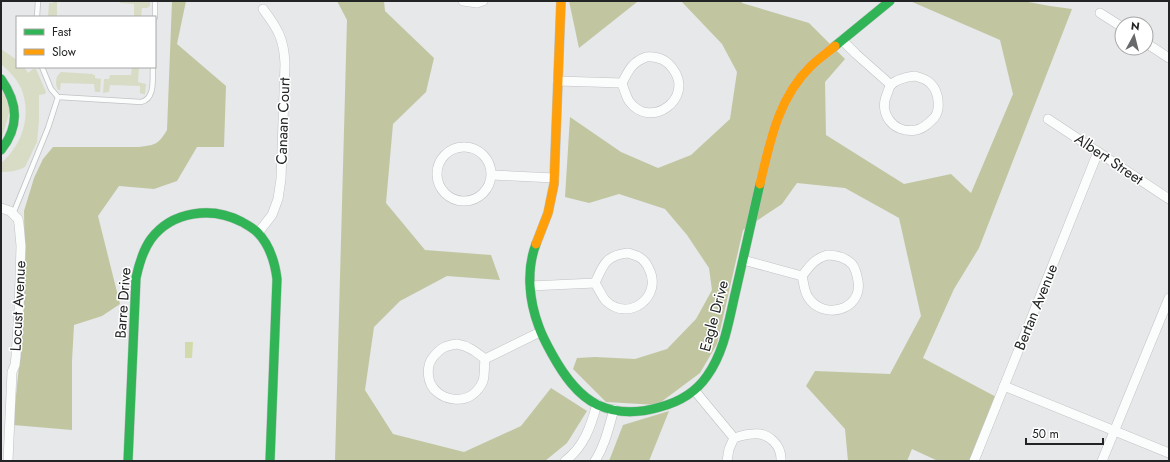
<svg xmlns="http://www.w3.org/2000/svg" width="1170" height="462" viewBox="0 0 1170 462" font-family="Jost,sans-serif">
<rect width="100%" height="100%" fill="#e6e8ea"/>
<!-- green -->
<g fill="#d8dcc5">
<path d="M53,1H57V17H48L49,3H53Z"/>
<path d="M120,1H150V6L147,8H142L141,17H134V4L120,3Z"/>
<path d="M1,49L17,60V67H24L28,73L33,69H36L46,92L45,94L39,95V121L37,142L25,167C18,171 9,172 1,172V163C23,145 32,114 21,88C16,78 9,71 1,64Z"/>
<path d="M132,67H139L138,82L146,84L145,94H142L140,93V86L110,85L109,92L103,93L104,79H109L110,75H131Z"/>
<path d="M61,72L93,74V75H95V78L101,79L100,92H95L94,84L61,83L60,90H58C55,84 55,77 61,72Z"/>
<path d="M1,86L10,110L1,141Z"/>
</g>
<!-- forest -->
<g fill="#c1c6a1">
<path d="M172,1H186L177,44L226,86L224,147H197L177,181L154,189L119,186L98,216L120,304L102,316L74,325L72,361V430L13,425L19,366L25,279L24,211L34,178L43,159L53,147H138C155,145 158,145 167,130Z"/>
<path d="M337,1H384L385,11L434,58L426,92L393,124L386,203L425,250L491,255L500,280L447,276L400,301L374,327L365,390L393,434L464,452L521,426L551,388L587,411L567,443L545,461H335L347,20Z"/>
<path d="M569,1H651L637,2L579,48Z"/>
<path d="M681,1H741L742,3L809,23L845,59L825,82L826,135L904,184L951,174L971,193L1013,94L1000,40L910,1H1023L1050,6L1072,9L979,248L954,289L923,358L1000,399L975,461H938L912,449L907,461H848L845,429L806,386L815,371L890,374L921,316L899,218L845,188L797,183L782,204L743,230L717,344L700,373L657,405L606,402L573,369L577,358L595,357L635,359L667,349L696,319L712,290L709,268L687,235L665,209L619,194L589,203L565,197L570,117L621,152L658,168L691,155L730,119L737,72L722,44Z"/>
<path d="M669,411L649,461H609L623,425Z"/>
</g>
<!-- water -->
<path fill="#d3daa9" d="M185,342H193L192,358H185Z"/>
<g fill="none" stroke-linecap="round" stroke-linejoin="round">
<defs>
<g id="lane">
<path d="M37,17L38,1"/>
<path d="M155,17V1"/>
<path d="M42,67L51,89L58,97L141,102C156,99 152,78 153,67"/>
<path d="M13,214L48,128L58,97"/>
</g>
<g id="street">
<path d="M463,1L477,3L483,1"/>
<path d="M1100,13L1122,27"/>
<path d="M842,40L856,54L891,85"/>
<path d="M1146,43L1169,58"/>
<path d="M646,57C657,56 666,59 673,69C695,98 650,131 629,101C626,96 624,89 622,83C629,70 631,63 646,57Z"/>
<path d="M915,76C921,78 927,79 931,84C939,92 941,110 934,118C929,123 923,129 916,130C894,134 878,114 887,94C888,92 889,88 890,86C895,79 907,77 915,76Z"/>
<path d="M558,81L622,83"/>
<path d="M1048,119L1169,199"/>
<circle cx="464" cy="174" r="27"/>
<path d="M492,175L554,178"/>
<path d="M1,208L10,211L18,219L19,224L21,246L19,309L16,356L15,365L12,372L8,461"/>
<path d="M258,233L272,215L278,199L281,179L285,64C284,39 278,29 263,9"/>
<path d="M628,253C631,254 636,255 639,257C644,260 647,264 649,269C663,296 629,323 606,301C602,297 599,289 595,283C603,265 606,255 628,253Z"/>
<path d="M827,255C837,255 845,257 852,264C856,269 857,275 858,281C863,310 823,321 808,297C804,291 804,283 802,276C810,266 814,259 827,255Z"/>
<path d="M743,260L802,276"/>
<path d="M530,286L595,283"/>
<path d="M457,344C469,346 476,352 485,359C484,366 485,374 483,381C481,386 476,392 472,395C462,402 446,400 437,392C427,384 425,366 434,356C442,347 445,346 457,344Z"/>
<path d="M485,359L540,332"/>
<path d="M1004,386L1169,453"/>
<path d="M695,391L734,438"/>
<path d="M565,461C584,447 591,426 597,404"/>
<path d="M595,461C605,445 609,427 614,409"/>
<path d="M727,461L729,449L734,438C740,436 747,434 753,434C769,432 782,446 781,461"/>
<path d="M974,461L1098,152"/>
<path d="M1102,461L1169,298"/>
</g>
<g id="fast">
<path d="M835,46L890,1"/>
<path d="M1,79C18,103 20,126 1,150"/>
<path d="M536,244C526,270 529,301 539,327C542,336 547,345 552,354C563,374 577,395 598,405C618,414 640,413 660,407C679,402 696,392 707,376C725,351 729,319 736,290C744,255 752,219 760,184"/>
<path d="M128,461L136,278C139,264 143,250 151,239C172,211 212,206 242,222C247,225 253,228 257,232C269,244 275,263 277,279L270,461"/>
</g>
<g id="slow">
<path d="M760,184C770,142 778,98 811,66C818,59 827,53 835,46"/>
<path d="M536,244L548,213L554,184L561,1"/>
</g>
</defs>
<!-- lane casing -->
<use href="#lane" stroke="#c1c2c4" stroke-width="6"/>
<!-- street casing -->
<use href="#street" stroke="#c1c2c4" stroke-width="10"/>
<!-- fast casing -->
<use href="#fast" stroke="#c1c2c4" stroke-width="10"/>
<!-- slow casing -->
<use href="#slow" stroke="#c1c2c4" stroke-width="10"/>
<!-- lane -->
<use href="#lane" stroke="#fbfcfc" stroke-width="4.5"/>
<!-- street -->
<use href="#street" stroke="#fbfcfc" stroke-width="9"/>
<!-- fast -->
<use href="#fast" stroke="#30b455" stroke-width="9"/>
<!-- slow -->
<use href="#slow" stroke="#ff9f0a" stroke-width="9"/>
</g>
<g text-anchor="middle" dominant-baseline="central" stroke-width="3" stroke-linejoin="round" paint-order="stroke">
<!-- street labels -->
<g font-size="15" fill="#232425" stroke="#fff">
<text transform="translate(283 121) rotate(-88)">Canaan Court</text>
<text transform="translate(1109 159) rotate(34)">Albert Street</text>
<text transform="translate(123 303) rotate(-86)">Barre Drive</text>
<text transform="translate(18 306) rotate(-87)">Locust Avenue</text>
<text transform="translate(1036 307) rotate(-68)">Bertan Avenue</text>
<text transform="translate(714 316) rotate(-75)">Eagle Drive</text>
</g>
</g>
<!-- border -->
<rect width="1170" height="462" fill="none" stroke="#232425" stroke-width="4"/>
<!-- legend -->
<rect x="16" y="16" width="140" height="52" fill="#ffffff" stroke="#a7a7a8"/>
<rect x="24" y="29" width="20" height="6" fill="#30b455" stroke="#a7a7a8"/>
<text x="52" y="36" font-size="12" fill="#232425">Fast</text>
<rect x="24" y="49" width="20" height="6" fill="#ff9f0a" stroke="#a7a7a8"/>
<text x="52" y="56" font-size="12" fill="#232425">Slow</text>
<!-- north arrow -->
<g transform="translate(1134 36) rotate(7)"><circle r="19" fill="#ffffff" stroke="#a7a7a8"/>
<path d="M0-3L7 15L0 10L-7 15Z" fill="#67696a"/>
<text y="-6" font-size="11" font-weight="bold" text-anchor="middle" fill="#232425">N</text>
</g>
<!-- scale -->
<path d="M1026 438v6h77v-6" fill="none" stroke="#232425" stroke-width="2"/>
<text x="1032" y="438" font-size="12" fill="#232425" stroke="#ffffff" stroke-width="3" paint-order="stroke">50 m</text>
</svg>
